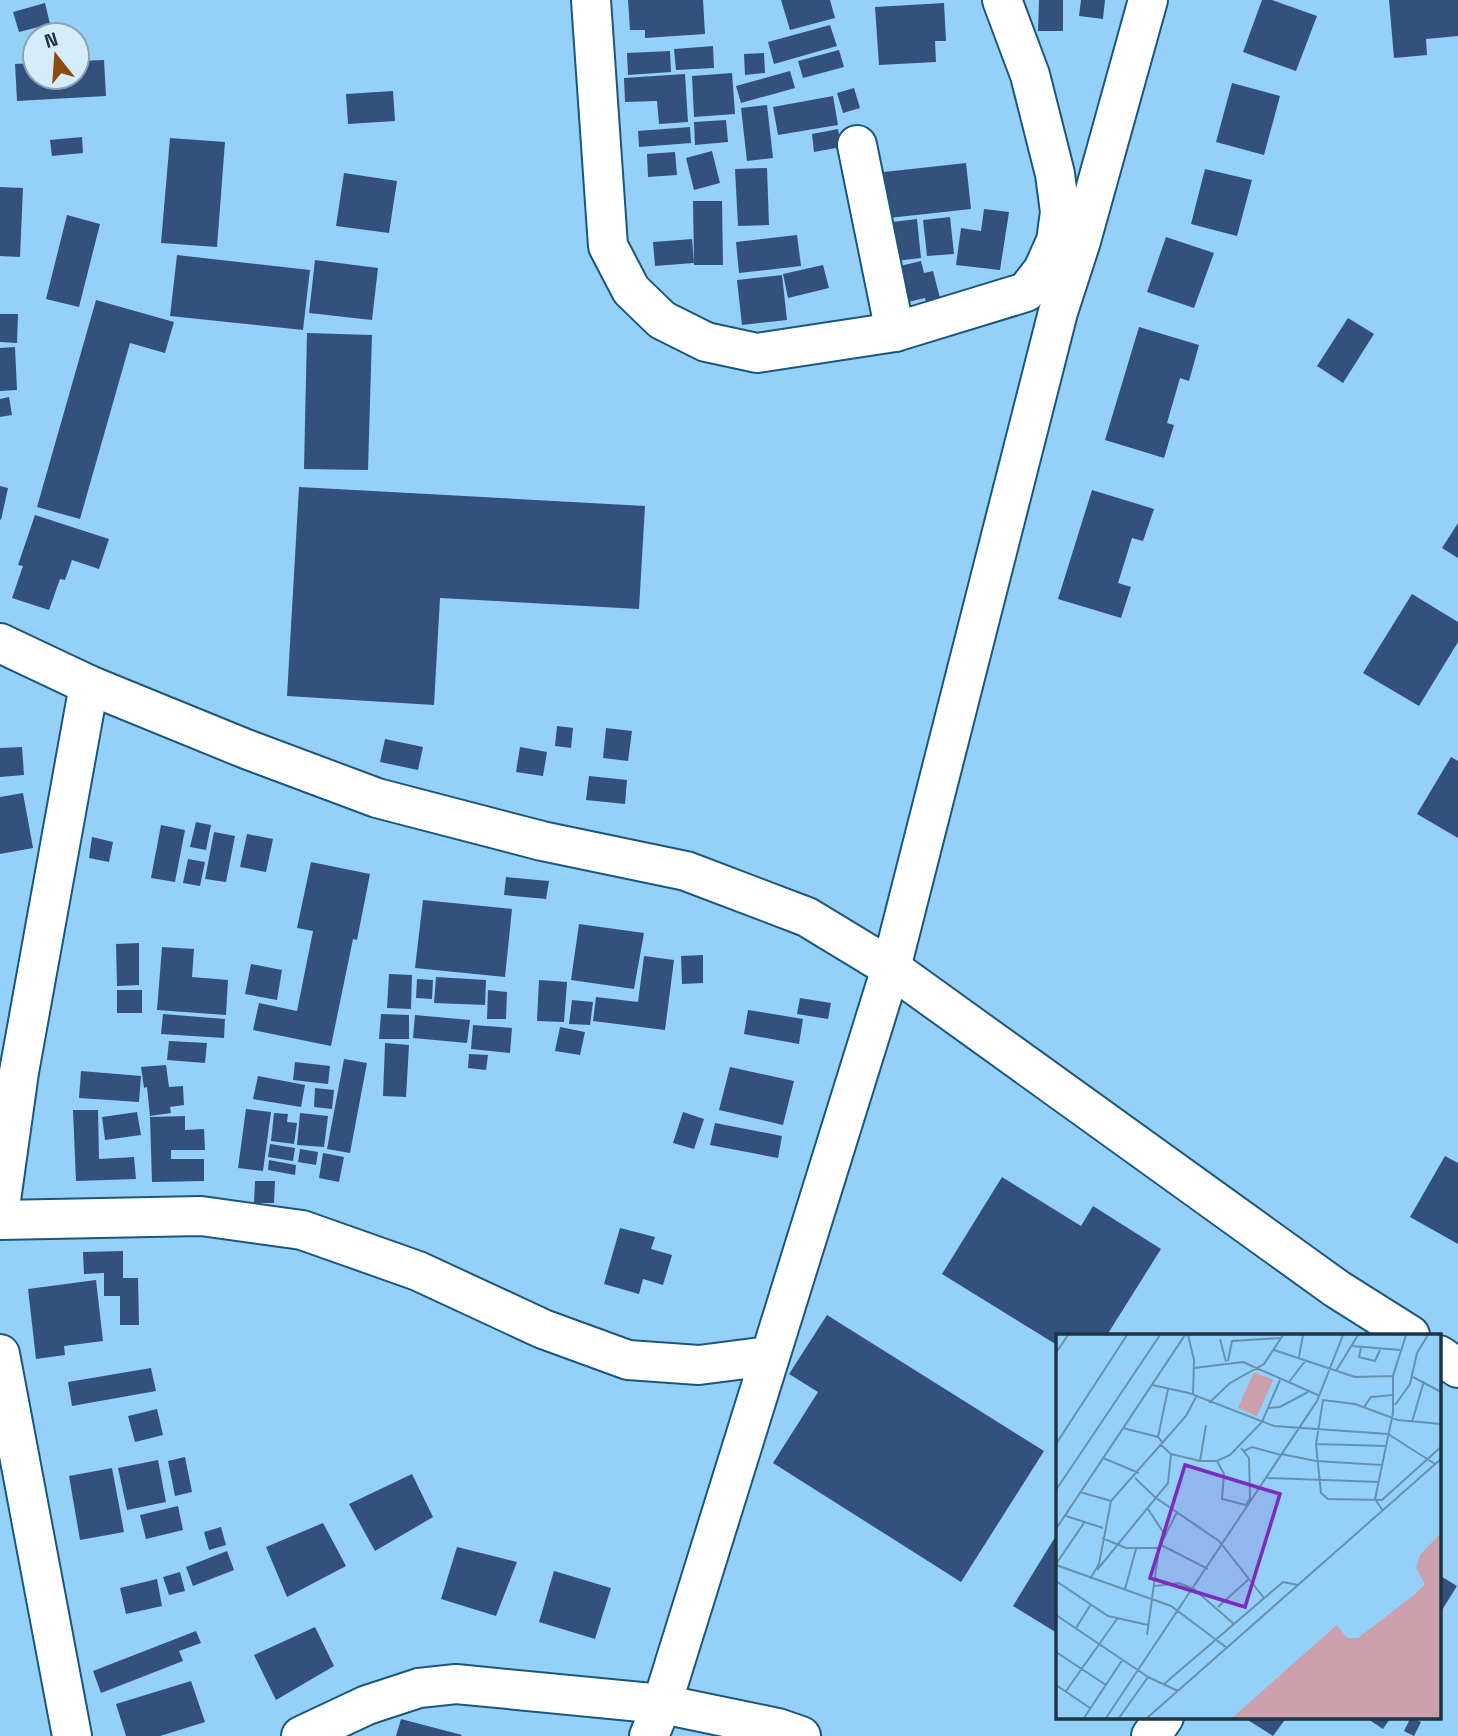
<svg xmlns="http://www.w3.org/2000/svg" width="1458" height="1736" viewBox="0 0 1458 1736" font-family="'Space Grotesk',sans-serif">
<rect width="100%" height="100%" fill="#95d0f8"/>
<!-- building -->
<g fill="#34517e">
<path d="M628,0H703L705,34L645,38V30H630Z"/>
<path d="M781,0H830L835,18L790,30Z"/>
<path d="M1039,0H1063V31H1038Z"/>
<path d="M1081,0H1105L1103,19L1079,16Z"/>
<path d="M1262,0H1272L1317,16L1296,71L1243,52Z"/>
<path d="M1389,0H1458V36L1426,39L1427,55L1394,58Z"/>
<path d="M45,3L50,24L19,32L13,12Z"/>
<path d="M944,3L946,41H935L936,62L879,65L875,7Z"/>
<path d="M830,25L837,46L774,64L768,42Z"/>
<path d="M713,46L714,68L676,70L674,49Z"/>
<path d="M839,50L844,67L803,78L798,61Z"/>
<path d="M670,51L671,72L628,75L627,53Z"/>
<path d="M764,53L765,73L745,75L744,54Z"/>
<path d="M104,60L106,96L17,101L15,64L35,63V77H77V61Z"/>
<path d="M790,71L795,88L741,103L736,86Z"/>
<path d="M732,73L735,114L694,117L692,76Z"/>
<path d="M685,74L688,122L659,124L657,101L625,102L624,78Z"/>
<path d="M1232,83L1280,96L1264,155L1216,142Z"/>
<path d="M854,88L860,108L843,113L837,93Z"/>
<path d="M393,91L395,121L348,124L346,94Z"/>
<path d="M833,96L838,125L778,135L773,107Z"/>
<path d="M767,105L773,158L747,161L741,108Z"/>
<path d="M726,120L728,142L695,145L694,122Z"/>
<path d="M690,127L691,143L639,147L638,131Z"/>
<path d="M838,129L841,147L814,152L812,134Z"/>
<path d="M82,137L83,153L52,156L50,140Z"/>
<path d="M170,138L225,142L217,247L161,243Z"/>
<path d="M712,151L720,183L694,190L686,158Z"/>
<path d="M675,152L677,175L648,177L647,154Z"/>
<path d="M966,163L971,209L889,218L884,172Z"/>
<path d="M767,168L769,225L738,226L735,169Z"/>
<path d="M1205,169L1252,180L1237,236L1191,224Z"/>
<path d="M344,173L397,181L389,233L336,226Z"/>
<path d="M0,187L23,188L20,257L0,256Z"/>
<path d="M693,201H722L723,265H694Z"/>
<path d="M984,209L1009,212L1000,270L956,265L961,228L981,231Z"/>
<path d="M67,215L100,224L79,307L46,299Z"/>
<path d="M950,217L954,254L927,256L923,220Z"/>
<path d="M917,219L921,258L896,261L892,222Z"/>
<path d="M797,235L801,266L739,273L736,242Z"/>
<path d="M1166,237L1214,253L1194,308L1147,292Z"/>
<path d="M692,239L694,263L655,266L653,242Z"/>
<path d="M177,255L310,270L303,330L170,316Z"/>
<path d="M315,260L378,268L372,320L309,313Z"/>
<path d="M921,261L924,273L933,271L940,298L926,302L925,298L904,303L896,267Z"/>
<path d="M823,265L829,288L788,298L783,274Z"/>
<path d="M782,275L787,320L742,325L737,280Z"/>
<path d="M96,300L174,322L165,353L130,343L80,519L37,507Z"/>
<path d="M0,314H18L17,343L0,342Z"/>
<path d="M1348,318L1374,334L1343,383L1317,366Z"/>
<path d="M1139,327L1199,345L1189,381L1180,378L1167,423L1174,425L1164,458L1105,440Z"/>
<path d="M307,333L372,335L368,470L304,469Z"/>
<path d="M15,347L17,390L0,391V348Z"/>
<path d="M9,397L12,415L0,417V399Z"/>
<path d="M0,486L8,488L1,520L0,519Z"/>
<path d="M299,487L645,506L639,609L440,598L434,705L287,696Z"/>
<path d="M1092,490L1154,509L1143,541L1132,538L1118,583L1131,587L1121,618L1058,599Z"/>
<path d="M35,515L109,539L99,569L72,560L65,580L60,579L49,610L12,598L23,566L18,565Z"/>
<path d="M1458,523V558L1442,548Z"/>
<path d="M1412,594L1458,622V642L1419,706L1363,673Z"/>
<path d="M557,726L573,728L571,748L555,746Z"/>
<path d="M606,728L632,731L628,761L603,758Z"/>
<path d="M385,739L423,747L418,770L380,762Z"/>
<path d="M22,747L24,775L0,777V748Z"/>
<path d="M520,747L547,752L543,776L516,772Z"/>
<path d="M1451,757L1458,761V838L1417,814Z"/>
<path d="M589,776L627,780L625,804L586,800Z"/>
<path d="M23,793L33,848L0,854V797Z"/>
<path d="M196,822L211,825L206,850L190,847Z"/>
<path d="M161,825L185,830L175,882L151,878Z"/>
<path d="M214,832L235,836L226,882L205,879Z"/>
<path d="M247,834L273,839L266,872L240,867Z"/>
<path d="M92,837L113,842L109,862L89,858Z"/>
<path d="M188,859L205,862L200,886L183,883Z"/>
<path d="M311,862L370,874L357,940L353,939L331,1046L253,1030L259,1003L297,1011L313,931L297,928Z"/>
<path d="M506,877L549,881L546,899L504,895Z"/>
<path d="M423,900L512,909L505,977L415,968Z"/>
<path d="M579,924L644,933L634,989L571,980Z"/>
<path d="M139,943V985L117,986L116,944Z"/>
<path d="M162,947L194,949L192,977L228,980L226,1015L157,1010Z"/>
<path d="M703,955V983L682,984L681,956Z"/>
<path d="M644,956L674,960L665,1030L593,1021L596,997L638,1002Z"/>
<path d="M251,964L282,970L277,1000L245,994Z"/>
<path d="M389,974L412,975L411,1009L387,1008Z"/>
<path d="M436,977L486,980L485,1005L434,1003Z"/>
<path d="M417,979L433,980L432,999L416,998Z"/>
<path d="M539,980L567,982L564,1022L537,1021Z"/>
<rect x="117" y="990" width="25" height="23"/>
<path d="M488,990L507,992L506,1019H487Z"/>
<path d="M800,998L831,1003L828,1019L797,1014Z"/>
<path d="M572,1000L593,1002L590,1025L569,1024Z"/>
<path d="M748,1010L803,1019L799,1044L744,1034Z"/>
<path d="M163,1014L225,1019L224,1038L161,1034Z"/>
<path d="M381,1014L409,1015V1039H379Z"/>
<path d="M415,1015L470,1020L467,1043L413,1038Z"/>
<path d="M473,1025L512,1028L510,1053L471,1049Z"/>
<path d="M560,1027L585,1032L580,1055L555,1051Z"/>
<path d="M169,1041L207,1043L205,1063L167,1060Z"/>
<path d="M385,1043L409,1045L406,1097L383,1096Z"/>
<path d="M469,1054L488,1055L486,1070L468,1068Z"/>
<path d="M344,1059L367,1063L350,1153L327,1149Z"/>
<path d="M295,1062L330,1066L328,1084L293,1080Z"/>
<path d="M166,1065L169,1087L183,1086L184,1105L170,1107L171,1113L150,1116L147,1087L144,1088L141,1067Z"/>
<path d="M730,1067L794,1081L783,1125L719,1110Z"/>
<path d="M81,1071L141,1076L139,1102L79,1098Z"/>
<path d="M258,1076L305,1085L301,1107L253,1099Z"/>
<path d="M315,1088L334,1090L332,1109L314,1107Z"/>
<path d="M246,1109L271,1112L263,1171L238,1168Z"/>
<path d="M73,1110H98L99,1159L134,1157L136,1179L76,1181Z"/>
<path d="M137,1112L141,1135L105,1140L102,1117Z"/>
<path d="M683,1112L704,1119L694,1149L673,1143Z"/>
<path d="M274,1113L288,1114L287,1122L297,1123L294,1144L271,1141Z"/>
<path d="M300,1113L328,1116L324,1147L297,1145Z"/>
<path d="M185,1116V1130L204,1129L205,1150H171V1159H204V1181L152,1182L150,1117Z"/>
<path d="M715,1123L782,1136L778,1158L710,1145Z"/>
<path d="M270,1144L295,1148L293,1161L268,1157Z"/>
<path d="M300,1149L318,1152L316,1165L298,1162Z"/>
<path d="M323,1153L344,1157L339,1182L319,1178Z"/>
<path d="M1445,1156L1458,1163V1244L1410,1217Z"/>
<path d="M269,1160L296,1165L295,1175L268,1170Z"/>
<path d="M1002,1177L1081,1226L1093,1206L1161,1249L1107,1335H1057V1345L942,1274Z"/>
<path d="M255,1181H275L274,1203H254Z"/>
<path d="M620,1228L655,1237L651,1249L672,1255L663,1285L643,1279L639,1294L604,1284Z"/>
<path d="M123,1251V1278H138L139,1325H120V1296H104V1273L84,1274L83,1252Z"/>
<path d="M96,1280L103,1341L64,1346L65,1355L36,1359L28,1289Z"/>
<path d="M827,1315L1044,1451L961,1582L773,1463L818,1392L789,1374Z"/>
<path d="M151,1368L156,1391L72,1406L68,1382Z"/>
<path d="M157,1409L163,1435L135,1442L128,1416Z"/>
<path d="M185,1457L192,1492L175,1496L168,1461Z"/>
<path d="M158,1460L166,1502L127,1510L118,1468Z"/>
<path d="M112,1468L124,1532L80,1540L69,1476Z"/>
<path d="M412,1474L433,1517L375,1551L349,1504Z"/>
<path d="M178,1506L183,1530L146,1539L140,1515Z"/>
<path d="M323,1523L346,1566L287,1597L266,1547Z"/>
<path d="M221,1527L226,1545L209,1550L204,1532Z"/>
<path d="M1057,1534V1633L1013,1606Z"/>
<path d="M457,1547L517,1562L496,1616L441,1599Z"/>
<path d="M227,1551L234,1570L193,1586L186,1567Z"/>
<path d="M554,1571L611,1588L595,1639L539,1622Z"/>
<path d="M180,1572L185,1591L169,1595L163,1577Z"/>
<path d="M1439,1575L1457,1586L1442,1610L1439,1608Z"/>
<path d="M157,1579L162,1606L126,1614L120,1588Z"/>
<path d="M315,1627L334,1666L276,1700L254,1655Z"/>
<path d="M196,1631L201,1643L179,1651L183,1661L101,1693L93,1671Z"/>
<path d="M191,1681L205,1722L160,1736H126L116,1704Z"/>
<path d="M1243,1717H1287L1273,1736Z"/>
<path d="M1365,1717H1391L1383,1729Z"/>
<path d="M1411,1717L1421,1722L1414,1736L1404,1731Z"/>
<path d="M401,1719L462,1735L461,1736H396Z"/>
</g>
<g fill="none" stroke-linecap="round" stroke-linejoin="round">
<defs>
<g id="minor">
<path d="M591,0L608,246L631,290L662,320L706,342L757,353L895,332L1026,292L1043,270L1056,241L1060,212L1055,174L1030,75L1002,0"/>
<path d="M857,145L895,332"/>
<path d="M0,643L89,685L246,749L377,798L542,841L686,871L807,917L891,968L1337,1289L1410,1335"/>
<path d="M0,1207L19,1072L89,685"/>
<path d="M0,1220L201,1216L302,1230L418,1271L543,1329L628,1360L699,1365L769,1356"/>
<path d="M0,1354L72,1736"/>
<path d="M1439,1355L1458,1368"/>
<path d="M301,1736L367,1705L419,1688L456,1684L662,1704L778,1728L801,1736"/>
<path d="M649,1736L662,1704L891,968L1058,312L1081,241L1148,0"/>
<path d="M1151,1736L1164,1717"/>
</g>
</defs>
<!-- minor casing -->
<use href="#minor" stroke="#1c577a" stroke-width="42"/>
<!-- minor -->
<use href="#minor" stroke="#fff" stroke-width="38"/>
</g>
<!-- overview -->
<g transform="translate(1056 1334)">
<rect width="385" height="385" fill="#95d0f8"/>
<path d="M198,38L217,46L201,82L182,74ZM385,199V384H176L281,291L291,304H302L358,261L369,250L360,234L364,221Z" fill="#cb9fac"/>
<path fill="none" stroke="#6592b0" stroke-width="2" d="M132,1L138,26L137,61M164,5L170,28M296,12L344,16M305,14L303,23L319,27L324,16M218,16L299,43L337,42M0,19L12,1M243,23L247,1M172,27L176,7L225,4M138,34L187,28L264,62M280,37L302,1M357,43L385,58M233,48L250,26M96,51L133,59L218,92L332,100L379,130M153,69L174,49L208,30L227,1M339,71L354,50L361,19L372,1M308,73L315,63L337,61M212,74L224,73L252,58M356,88L368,47M385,90L342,86L299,70L267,66L260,110L265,159L272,165L326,166L385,113M67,94L102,103M106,108L102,103L112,55M0,110L71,1M260,110L329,112M105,111L115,120L144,127H161L174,121L206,88L224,46M188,117L196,113L225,121M225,120L260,127L326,131M47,124L83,139M144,127L150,91M161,127L168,140L166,165L190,171L194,164L193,124L185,114M79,144L100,164L163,207L208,264M211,144L323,148M0,156L104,1M24,158L55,167M92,175L109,201M327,177L319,165L337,79V42L350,1M10,182L47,194M0,195L129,1M46,204L70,214H103M105,211L152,235M0,230L28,189M0,231L115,272L171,314M41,236L112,149L115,120M34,245L43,230L55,167L130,82L140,63M0,247L52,282L92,291M99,252L123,249L138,255L178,290M69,255L80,215M162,273L193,245M0,281L92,343L63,384M20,294L35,270M91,301L103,214L121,178M0,318L50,351M92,343L122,357M0,351L34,374M107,351L227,248L242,251M10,357L61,285M28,384L67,325M50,384L261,67L287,1M91,384L385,125"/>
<path fill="#7b2cbf" fill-opacity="0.15" stroke="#7b2cbf" stroke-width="3.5" d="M129,131L224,160L189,273L94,244Z"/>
<rect width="385" height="385" fill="none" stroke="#1d3545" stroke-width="3.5"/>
</g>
<!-- north arrow -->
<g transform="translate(56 56) rotate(343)"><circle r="33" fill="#d5ecfc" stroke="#8ba3b3" stroke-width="2"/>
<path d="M0-5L12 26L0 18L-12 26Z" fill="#8a4d0e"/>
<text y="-10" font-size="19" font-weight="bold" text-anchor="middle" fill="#1d3545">N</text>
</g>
</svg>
